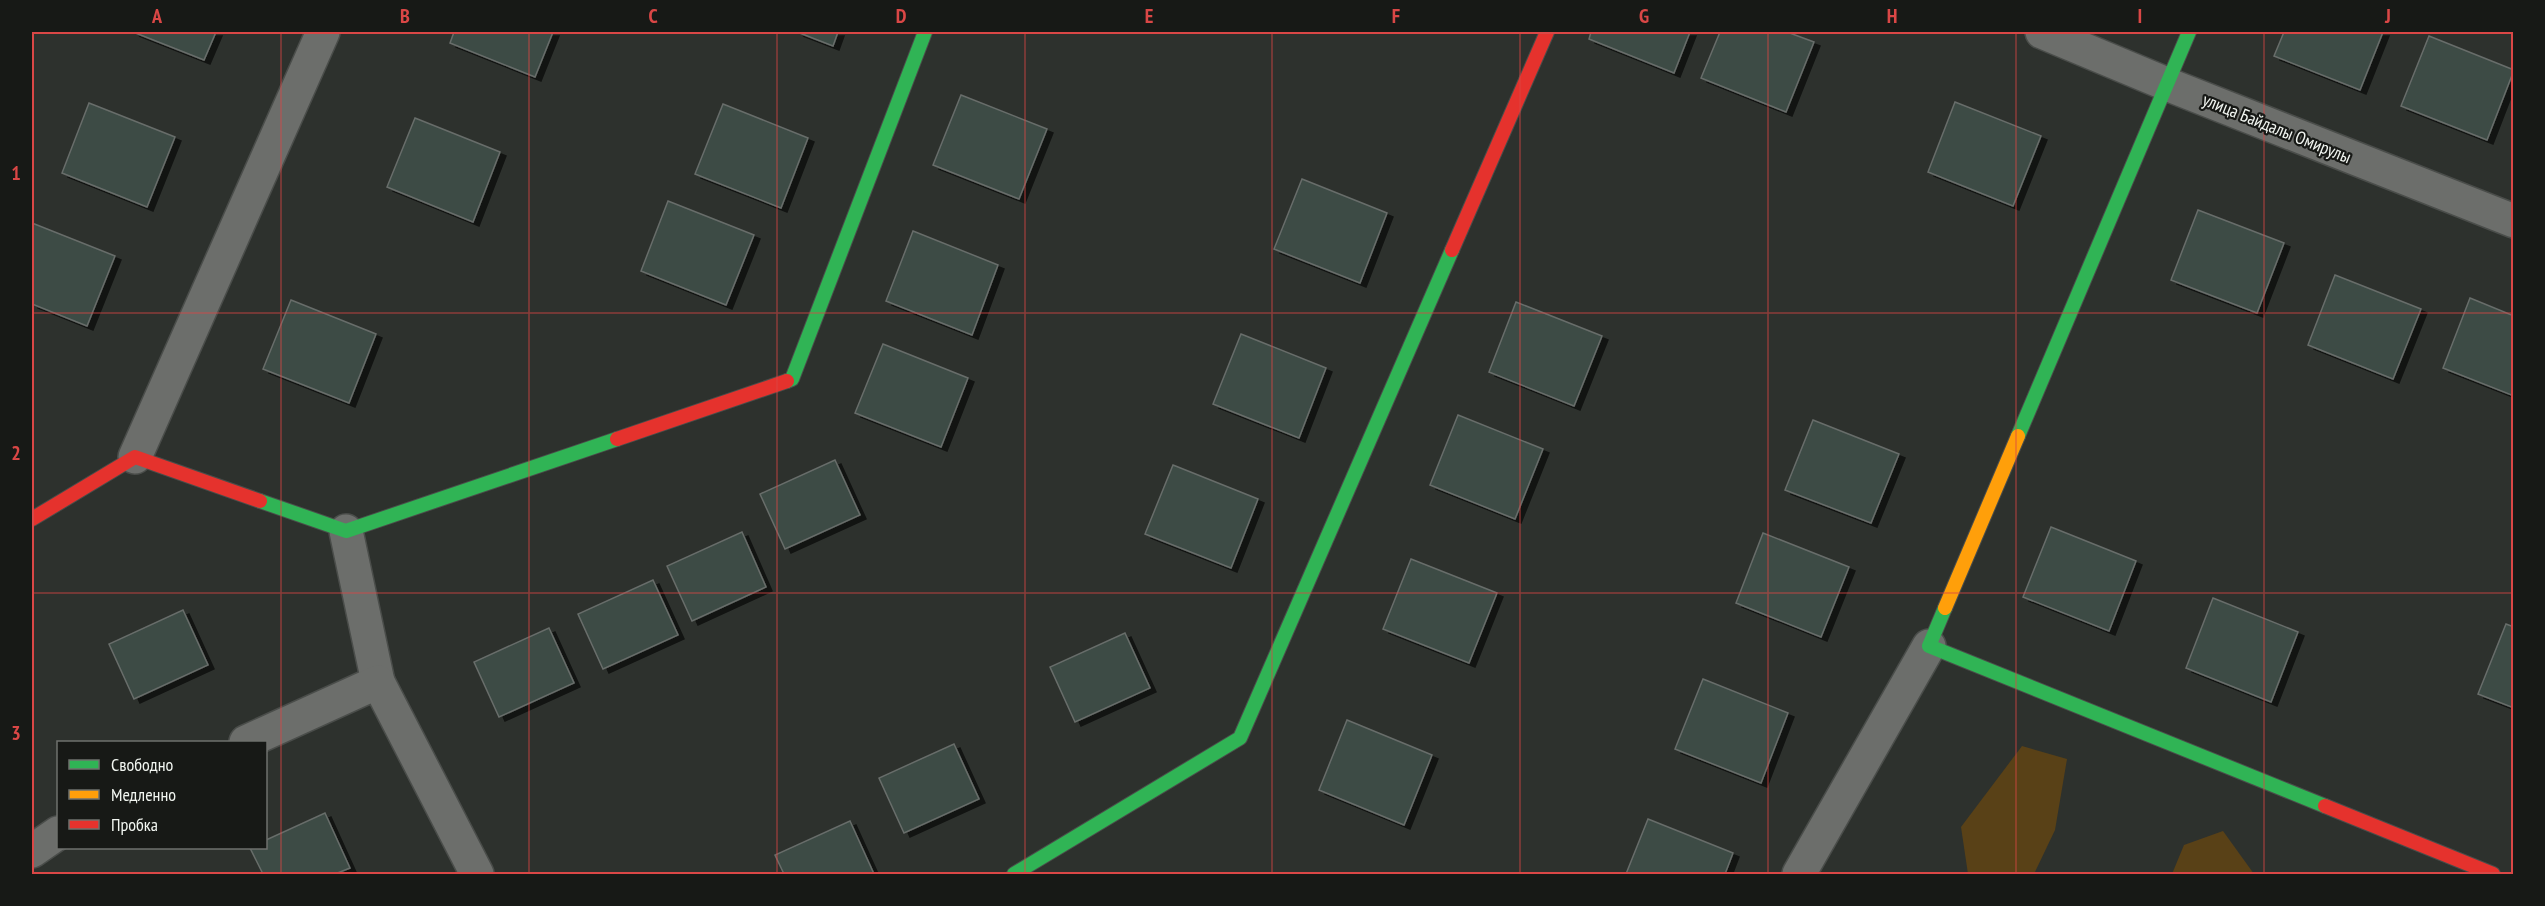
<svg xmlns="http://www.w3.org/2000/svg" width="2545" height="906" viewBox="0 0 2545 906" font-family="'PT Sans Narrow',sans-serif">
<defs>
<filter id="shadow"><feDropShadow dx="6" dy="4" stdDeviation="0" flood-color="#0009"/></filter>
</defs>
<rect width="100%" height="100%" fill="#2d312d"/>
<!-- green -->
<g fill="#594117">
<path d="M2022,746L2067,759L2055,830L2034,874H1968L1961,827Z"/>
<path d="M2223,831L2254,874H2172L2184,845Z"/>
</g>
<!-- building -->
<g fill="#3c4b45" stroke="#686d6a" stroke-width="1.5" filter="url(#shadow)">
<path d="M133,32H216L204,60Z"/>
<path d="M454,32H553L535,77L450,43Z"/>
<path d="M797,32H838L833,46Z"/>
<path d="M1591,32H1690L1674,73L1589,39Z"/>
<path d="M1720,32H1787L1814,42L1786,112L1701,78Z"/>
<path d="M2284,32H2383L2360,90L2274,56Z"/>
<path d="M2429,36L2514,70L2487,140L2401,106Z"/>
<path d="M961,95L1047,129L1019,199L933,165Z"/>
<path d="M1955,102L2041,136L2013,206L1928,172Z"/>
<path d="M89,103L175,137L147,207L62,173Z"/>
<path d="M723,104L808,138L781,208L695,174Z"/>
<path d="M415,118L500,152L473,222L387,187Z"/>
<path d="M1302,179L1387,213L1360,283L1274,249Z"/>
<path d="M668,201L754,235L726,305L641,271Z"/>
<path d="M2198,210L2284,243L2257,313L2171,280Z"/>
<path d="M32,223L115,256L87,326L32,304Z"/>
<path d="M913,231L998,265L972,335L886,301Z"/>
<path d="M2335,275L2421,309L2393,379L2308,345Z"/>
<path d="M2470,298L2514,316V396L2443,368Z"/>
<path d="M291,300L376,334L349,403L263,369Z"/>
<path d="M1516,302L1602,336L1574,406L1489,372Z"/>
<path d="M1241,334L1326,368L1299,438L1213,404Z"/>
<path d="M883,344L968,378L941,447L855,413Z"/>
<path d="M1458,415L1543,449L1515,519L1430,485Z"/>
<path d="M1813,420L1899,454L1871,523L1785,490Z"/>
<path d="M835,460L860,515L785,549L760,494Z"/>
<path d="M1173,465L1258,499L1231,568L1145,534Z"/>
<path d="M2051,527L2136,561L2109,631L2023,597Z"/>
<path d="M742,532L766,587L692,621L667,566Z"/>
<path d="M1763,533L1849,567L1821,637L1736,603Z"/>
<path d="M1411,559L1497,593L1469,663L1383,629Z"/>
<path d="M653,580L678,635L603,669L578,614Z"/>
<path d="M2213,598L2298,632L2271,702L2186,668Z"/>
<path d="M183,610L208,665L134,699L109,644Z"/>
<path d="M2506,624L2514,627V708L2478,694Z"/>
<path d="M549,628L574,683L499,717L474,662Z"/>
<path d="M1125,633L1150,688L1075,722L1050,667Z"/>
<path d="M1703,679L1788,713L1761,783L1675,749Z"/>
<path d="M1347,720L1432,755L1404,825L1319,790Z"/>
<path d="M954,744L979,799L904,833L879,778Z"/>
<path d="M325,813L350,868L335,874H263L250,848H266V840Z"/>
<path d="M1648,819L1733,853L1725,874H1626Z"/>
<path d="M850,821L874,874H784L775,855Z"/>
</g>
<g fill="none" stroke-linecap="round" stroke-linejoin="round">
<defs>
<g id="street">
<path d="M2042,32L2169,85L2514,221"/>
<path d="M135,457L323,32"/>
<path d="M346,531L378,682"/>
<path d="M246,742L378,682L477,874"/>
<path d="M32,851L58,833"/>
<path d="M1799,874L1929,646"/>
</g>
<g id="fast">
<path d="M787,381L792,379L925,32"/>
<path d="M2018,436L2189,32"/>
<path d="M260,501L346,531L617,439"/>
<path d="M1945,608L1929,646L2325,806"/>
<path d="M1014,874L1240,738L1452,250"/>
</g>
<path id="slow" d="M1945,608L2018,436"/>
<g id="jam">
<path d="M1452,250L1547,32"/>
<path d="M617,439L787,381"/>
<path d="M32,519L135,457L260,501"/>
<path d="M2325,806L2493,874"/>
</g>
</defs>
<!-- street casing -->
<use href="#street" stroke="#4a4d4a" stroke-width="36"/>
<!-- fast casing -->
<use href="#fast" stroke="#4a4d4a" stroke-width="16"/>
<!-- slow casing -->
<use href="#slow" stroke="#4a4d4a" stroke-width="16"/>
<!-- jam casing -->
<use href="#jam" stroke="#4a4d4a" stroke-width="16"/>
<!-- street -->
<use href="#street" stroke="#6c6e6b" stroke-width="33"/>
<!-- fast -->
<use href="#fast" stroke="#30b455" stroke-width="14"/>
<!-- slow -->
<use href="#slow" stroke="#ff9f0a" stroke-width="14"/>
<!-- jam -->
<use href="#jam" stroke="#e5322d" stroke-width="14"/>
</g>
<!-- grid -->
<path fill="none" stroke="#da4746" stroke-width="1.5" stroke-opacity="0.55" d="M281,32V874M529,32V874M777,32V874M1025,32V874M1272,32V874M1520,32V874M1768,32V874M2016,32V874M2264,32V874M32,313H2514M32,593H2514"/>
<g text-anchor="middle" dominant-baseline="central" stroke-width="4.5" stroke-linejoin="round" paint-order="stroke">
<!-- street labels -->
<g font-size="18" fill="#f2f6f1" stroke="#171916">
<text transform="translate(2277 128) rotate(22)">улица Байдалы Омирулы</text>
</g>
</g>
<!-- border -->
<rect width="2545" height="906" fill="none" stroke="#171916" stroke-width="66"/>
<!-- legend -->
<rect x="57" y="741" width="210" height="108" fill="#171916" stroke="#6f716e" stroke-width="1.5"/>
<rect x="69" y="760" width="30" height="9" fill="#30b455" stroke="#6f716e" stroke-width="1.5"/>
<text x="111" y="771" font-size="18" fill="#f2f6f1">Свободно</text>
<rect x="69" y="790" width="30" height="9" fill="#ff9f0a" stroke="#6f716e" stroke-width="1.5"/>
<text x="111" y="801" font-size="18" fill="#f2f6f1">Медленно</text>
<rect x="69" y="820" width="30" height="9" fill="#e5322d" stroke="#6f716e" stroke-width="1.5"/>
<text x="111" y="831" font-size="18" fill="#f2f6f1">Пробка</text>
<rect x="33" y="33" width="2479" height="840" fill="none" stroke="#da4746" stroke-width="2"/>
<g font-size="20" text-anchor="middle" font-weight="bold" fill="#da4746">
<text x="157" y="23">A</text>
<text x="405" y="23">B</text>
<text x="653" y="23">C</text>
<text x="901" y="23">D</text>
<text x="1149" y="23">E</text>
<text x="1396" y="23">F</text>
<text x="1644" y="23">G</text>
<text x="1892" y="23">H</text>
<text x="2140" y="23">I</text>
<text x="2388" y="23">J</text>
<text x="16" y="180">1</text>
<text x="16" y="460">2</text>
<text x="16" y="740">3</text>
</g>
</svg>
